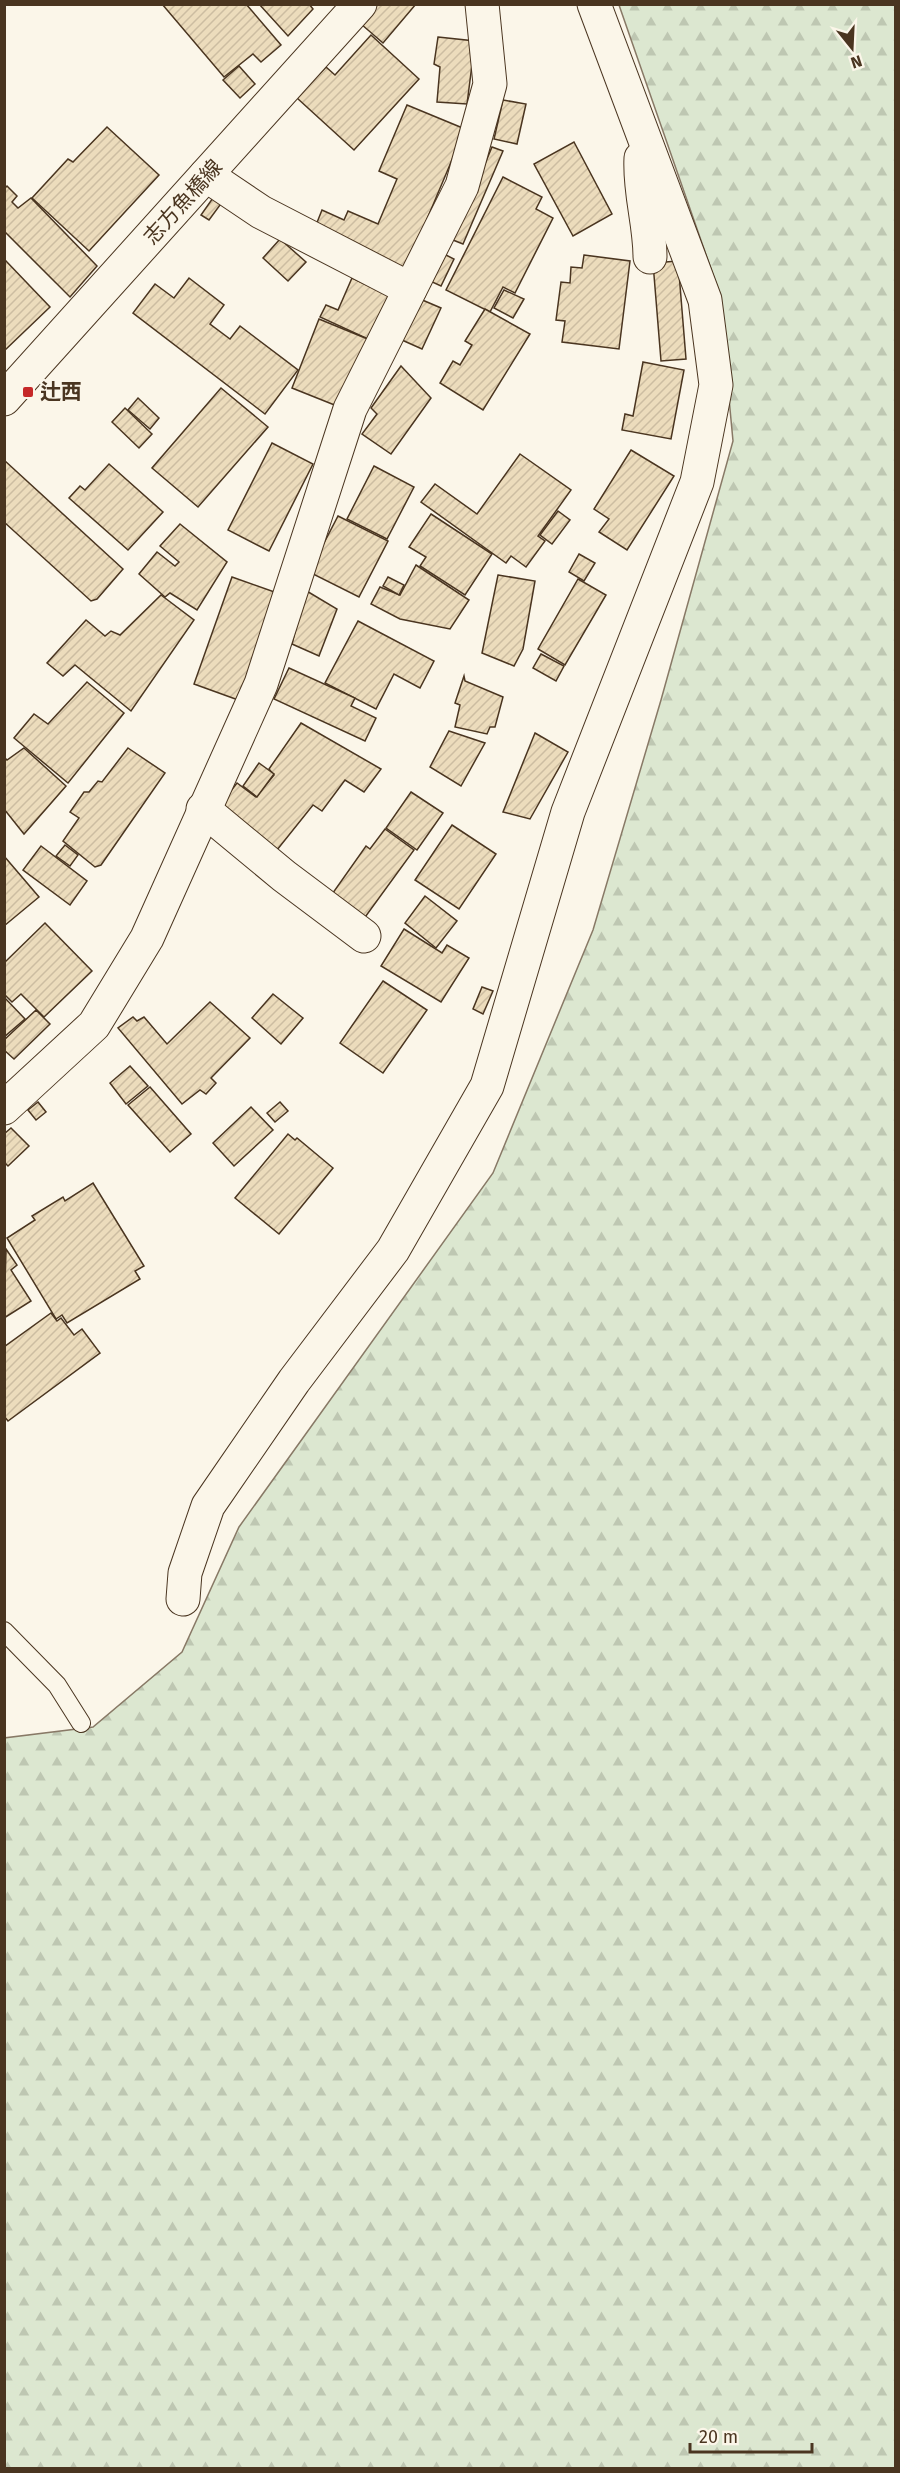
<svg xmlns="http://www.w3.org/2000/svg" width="900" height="2473" viewBox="0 0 900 2473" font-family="'Fira Sans','Noto Sans JP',sans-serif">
<defs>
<pattern id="forest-firs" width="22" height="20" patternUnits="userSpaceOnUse" patternTransform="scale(1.5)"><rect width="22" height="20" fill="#dce7d0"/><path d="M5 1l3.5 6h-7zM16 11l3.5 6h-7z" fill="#bec7b2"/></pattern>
<pattern id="building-hatch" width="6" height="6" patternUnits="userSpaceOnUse" patternTransform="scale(1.5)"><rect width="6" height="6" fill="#ecdcbc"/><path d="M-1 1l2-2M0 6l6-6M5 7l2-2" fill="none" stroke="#ccbda1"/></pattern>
</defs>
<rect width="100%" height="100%" fill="#fbf6e9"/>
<!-- forest -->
<path fill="url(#forest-firs)" stroke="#887966" stroke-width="1.5" d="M619,5H895V2468H5L4,1738L93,1727L182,1652L239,1527L493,1173L593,930L661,700L733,441L719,292Z"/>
<!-- building -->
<g fill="url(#building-hatch)" stroke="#4a3520" stroke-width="1.5">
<path d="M162,4H246L281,45L261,62L253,54L224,77Z"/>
<path d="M259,4H309L313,9L288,36Z"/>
<path d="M378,4H416L383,43L361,24Z"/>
<path d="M371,35L419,79L354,150L297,98L326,67L335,75Z"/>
<path d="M438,37L475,41L467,104L437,102L440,67L434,64Z"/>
<path d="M239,66L255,84L240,98L223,80Z"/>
<path d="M503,100L526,104L517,144L494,139Z"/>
<path d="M407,105L465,129L406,269L314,230L322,210L344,220L348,211L378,224L397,179L379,171Z"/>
<path d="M107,127L159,175L89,251L32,198L68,159L73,162Z"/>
<path d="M574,142L612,214L573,236L534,164Z"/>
<path d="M492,147L503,151L463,244L453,240Z"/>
<path d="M503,177L542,197L536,209L553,218L515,293L503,287L490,312L446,290Z"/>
<path d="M7,186L17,196L12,202L18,208L31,198L97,266L70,297L4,231V189Z"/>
<path d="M215,195L223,201L209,220L201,215Z"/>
<path d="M280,239L306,262L288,281L263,258Z"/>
<path d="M444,254L454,259L441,286L430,281Z"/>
<path d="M584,255L630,261L619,349L562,342L565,321L556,320L561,282L570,283L571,267L582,268Z"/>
<path d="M6,261L50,307L4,351V262Z"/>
<path d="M678,261L686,359L661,361L653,263Z"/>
<path d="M189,278L224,305L210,324L230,339L240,326L298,370L265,414L133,313L155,284L174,298Z"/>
<path d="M352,278L391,296L370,340L320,317L326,305L338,310Z"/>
<path d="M504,290L524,299L513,318L494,308Z"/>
<path d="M420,299L441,308L422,349L402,340Z"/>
<path d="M485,309L530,334L483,410L440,383L453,361L460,365L472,345L465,341Z"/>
<path d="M319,319L370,340L342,408L292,388Z"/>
<path d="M643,362L684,370L671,439L622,430L625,414L633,416Z"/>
<path d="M401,366L431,398L391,454L362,434L377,414L371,408Z"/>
<path d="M221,388L268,427L198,507L152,468Z"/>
<path d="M138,398L159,418L150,429L128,410Z"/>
<path d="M125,408L152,434L139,448L112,422Z"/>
<path d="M272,443L313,464L269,551L228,530Z"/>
<path d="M631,450L674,476L627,550L599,532L609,519L594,509Z"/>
<path d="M520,454L571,490L538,536L545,541L526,567L511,556L506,563L421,502L435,484L477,514Z"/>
<path d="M4,460L123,569L97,599L91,601L4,522Z"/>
<path d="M109,464L163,512L128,550L69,498L80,486L85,490Z"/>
<path d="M374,466L414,487L387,539L347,519Z"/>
<path d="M558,511L570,520L552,544L540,535Z"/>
<path d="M431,514L492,554L465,595L420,566L426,557L409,547Z"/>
<path d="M338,516L388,541L359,597L309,572Z"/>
<path d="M180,524L227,562L197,610L170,593L165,597L139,574L157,552L175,566L179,562L160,546Z"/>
<path d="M579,554L595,563L584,581L569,572Z"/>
<path d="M416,565L469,600L450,629L400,619L371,604L380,587L400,595Z"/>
<path d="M498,575L535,581L523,649L514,666L482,653Z"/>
<path d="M232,577L280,594L241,701L194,684Z"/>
<path d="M388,577L404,585L399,595L383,586Z"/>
<path d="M578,579L606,595L565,665L538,649Z"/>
<path d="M305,590L337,609L319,656L292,644Z"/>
<path d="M161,595L194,620L131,711L75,665L63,676L47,663L86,620L105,636L111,631L120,635Z"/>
<path d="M358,621L434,661L420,688L394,674L376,709L325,683Z"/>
<path d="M541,654L564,666L556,681L533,668Z"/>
<path d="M289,668L355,698L351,706L376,718L365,741L274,699Z"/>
<path d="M464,676L465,681L503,697L495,727H490L487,734L455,727L460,705L455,703Z"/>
<path d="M87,682L124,713L68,783L14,738L34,714L48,724Z"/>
<path d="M301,723L381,769L364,792L345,780L322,811L313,805L277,850L220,805L237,783L256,797L274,775L269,769Z"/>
<path d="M449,731L485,743L461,786L430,767Z"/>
<path d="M535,733L568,752L530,819L503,812Z"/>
<path d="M24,748L66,786L24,834L4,809V757L7,760Z"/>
<path d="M128,748L165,773L101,865L95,867L63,841L79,818L70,812L84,792H89L98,781L102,782Z"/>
<path d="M259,763L274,774L257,797L243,786Z"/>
<path d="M411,792L443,813L417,850L386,828Z"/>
<path d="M452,825L496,854L459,909L415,880Z"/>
<path d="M385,829L414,850L363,920L330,897L366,846L370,849Z"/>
<path d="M65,845L78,855L70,866L56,856Z"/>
<path d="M41,846L87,881L70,905L23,870Z"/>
<path d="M4,856L39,897L4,926Z"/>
<path d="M425,896L457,921L436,948L405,923Z"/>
<path d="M45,923L92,971L44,1017L21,994L12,1002L4,994V963Z"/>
<path d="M404,929L442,953L447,945L469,958L441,1002L381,966Z"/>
<path d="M383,981L427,1010L383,1073L340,1043Z"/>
<path d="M482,987L493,991L483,1014L473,1009Z"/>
<path d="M273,994L303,1018L281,1044L252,1018Z"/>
<path d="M4,997L25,1019L4,1037Z"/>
<path d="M210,1002L250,1038L211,1078L216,1083L206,1094L200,1090L182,1104L118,1028L133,1017L137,1021L144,1017L167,1044Z"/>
<path d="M36,1010L50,1024L14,1059L4,1050V1040Z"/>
<path d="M130,1066L148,1086L126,1104L110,1083Z"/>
<path d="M150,1087L191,1134L170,1152L128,1105Z"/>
<path d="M38,1102L46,1112L36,1120L28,1110Z"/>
<path d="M280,1102L288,1111L275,1122L267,1113Z"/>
<path d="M251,1107L273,1130L234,1166L213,1143Z"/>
<path d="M11,1128L29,1146L8,1166L4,1162V1134Z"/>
<path d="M288,1134L295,1140L297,1138L333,1168L279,1234L235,1198Z"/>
<path d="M93,1183L144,1266L135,1271L140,1279L67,1323L62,1315L56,1319L7,1238L35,1220L32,1216L63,1197L65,1201Z"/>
<path d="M6,1249L17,1265L11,1270L31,1301L4,1318Z"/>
<path d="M51,1313L57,1321L61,1318L74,1335L82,1329L100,1353L8,1421L4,1416V1347Z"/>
</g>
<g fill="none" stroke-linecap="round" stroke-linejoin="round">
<defs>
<path id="service" d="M4,1631L57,1685L81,1723"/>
<g id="minor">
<path d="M641,158C639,192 650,223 650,257"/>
<path d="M206,175L261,212L410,289"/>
<path d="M203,809L284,876L364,936"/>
<path d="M4,1108L94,1025L147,938L261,684L350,409L462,186L490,84L482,4"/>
<path d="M183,1599L185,1573L208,1506L294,1381L393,1250L487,1086L568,812L697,482L716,385L705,300L594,4"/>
</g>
<path id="secondary" d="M4,399L360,4"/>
</defs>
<!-- service casing -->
<use href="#service" stroke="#4a3520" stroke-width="20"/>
<!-- minor casing -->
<use href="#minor" stroke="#4a3520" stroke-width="35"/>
<!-- secondary casing -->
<use href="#secondary" stroke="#4a3520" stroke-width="35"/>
<!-- service -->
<use href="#service" stroke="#fbf6e9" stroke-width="18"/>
<!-- minor -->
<use href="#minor" stroke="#fbf6e9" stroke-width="33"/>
<!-- secondary -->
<use href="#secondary" stroke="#fbf6e9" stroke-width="33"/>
</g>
<!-- markers -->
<rect fill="#c62828" stroke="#fbf6e9" stroke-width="2" x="22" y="386" width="12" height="12" rx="3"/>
<g text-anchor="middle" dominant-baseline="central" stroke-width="4.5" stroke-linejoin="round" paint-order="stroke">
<!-- street labels -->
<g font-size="21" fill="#4a3520" stroke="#fbf6e9">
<text transform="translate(183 202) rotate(-48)">志方魚橋線</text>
</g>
<!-- poi labels -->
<g font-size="21" font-weight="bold" fill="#4a3520" stroke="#fbf6e9" text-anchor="start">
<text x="40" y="392">辻西</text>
</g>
</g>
<!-- border -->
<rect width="900" height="2473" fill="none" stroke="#4a3520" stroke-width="12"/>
<!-- north arrow -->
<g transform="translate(852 48) rotate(162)" stroke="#fbf6e9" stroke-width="4.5" paint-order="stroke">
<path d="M0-4.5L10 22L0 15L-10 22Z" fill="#4a3520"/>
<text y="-9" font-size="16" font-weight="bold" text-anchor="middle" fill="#4a3520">N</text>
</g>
<!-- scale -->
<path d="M690 2443v9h122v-9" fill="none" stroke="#4a3520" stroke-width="3"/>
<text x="699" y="2443" font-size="18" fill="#4a3520" stroke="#fbf6e9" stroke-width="4.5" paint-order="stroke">20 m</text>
</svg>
